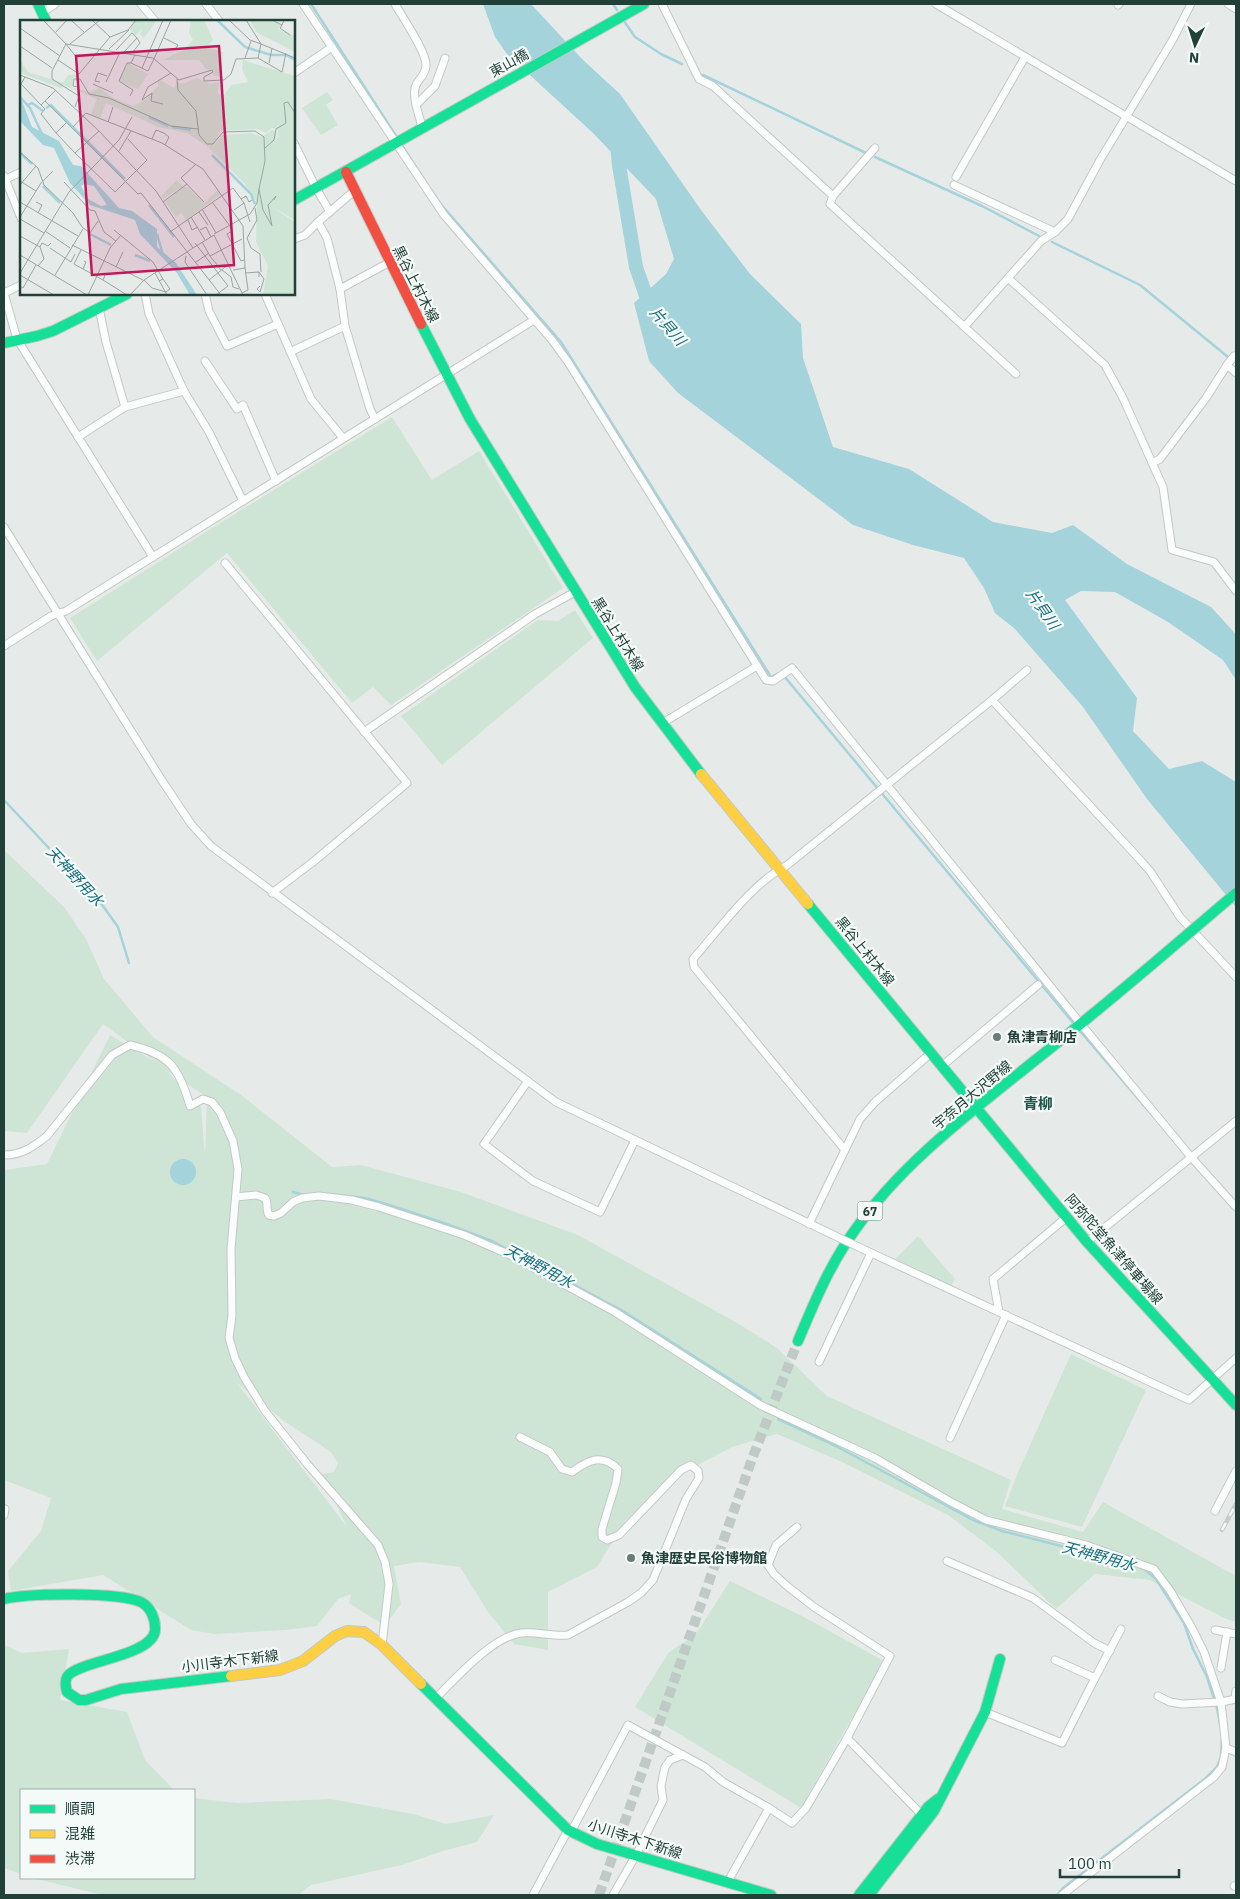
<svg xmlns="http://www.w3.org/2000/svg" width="1240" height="1899" viewBox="0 0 1240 1899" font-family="'IBM Plex Sans','Noto Sans JP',sans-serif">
<rect width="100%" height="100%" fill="#e6ebe9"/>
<!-- green -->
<g fill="#cee5d5" fill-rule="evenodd">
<path d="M327,92L333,100L326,105L338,125L321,135L302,108Z"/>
<path d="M392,417L432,480L479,451L563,588L391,705L373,687L352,703L227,553L97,661L70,618L209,530Z"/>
<path d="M575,610L593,638L442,765L401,716L538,620L558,621Z"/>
<path d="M4,850L64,907L86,939L104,979L153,1037L241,1095L332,1167L361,1165L461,1192L578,1235L739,1324L777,1348L827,1396L1011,1480L1002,1509L1083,1532L1103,1502L1236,1576V1622L1226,1619L1150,1580L1095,1574L1056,1609L997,1552L948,1515L842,1462L777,1434L732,1447L673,1478L626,1520L597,1567L548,1592V1650L514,1644L488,1612L460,1567L419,1562L394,1566L401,1604L385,1626L349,1603L351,1594L338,1599L317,1626L286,1630L215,1634L191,1630L103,1575L11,1591L8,1571L41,1531L51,1498L4,1480V1170L47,1164L110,1035L157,1063L103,1024L27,1133L4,1131ZM167,1071L207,1097L205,1155L201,1107ZM237,1383L284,1421L331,1452L338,1463L334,1472L322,1474L347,1527Z"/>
<path d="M918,1236L955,1279L951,1286L895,1259Z"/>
<path d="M1071,1354L1146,1390L1082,1527L1005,1506L1018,1472Z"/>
<path d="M730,1581L802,1616L884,1661L801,1808L635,1707L668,1653L696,1634Z"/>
<path d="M4,1645L22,1653L69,1649L60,1700L127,1712L145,1760L174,1790H21V1874L4,1868Z"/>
<path d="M194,1798L237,1803L331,1799L413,1814L446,1824L494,1815L477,1842L443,1851L402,1865L311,1885L298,1895H103L32,1878H194Z"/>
</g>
<!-- water -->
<g fill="#a4d3db">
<path d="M483,4H531L583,60L620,94L701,210L750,274L801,324L803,358L833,447L909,469L993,522L1052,533L1073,525L1127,564L1211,607L1233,631L1236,635V680L1223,660L1168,622L1115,592L1081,591L1065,600L1137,698L1133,731L1169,769L1202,761L1236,782V907L1147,799L1083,707L1015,629L995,613L984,588L964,558L913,545L853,525L678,393L649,361L634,303L666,274L674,259L656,199L593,133L507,54L495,37Z"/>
<circle cx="183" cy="1172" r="13"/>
</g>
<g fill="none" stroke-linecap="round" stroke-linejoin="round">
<!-- stream -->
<g stroke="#a4d3db" stroke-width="2.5">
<path d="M311,4L398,139"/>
<path d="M613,4L617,10"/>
<path d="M624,21L635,37L661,54L682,64"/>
<path d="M703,75L866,153"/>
<path d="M401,144L438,201L561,342L771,677L779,673"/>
<path d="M875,157L982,206L1039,236"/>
<path d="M1052,242L1140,285L1228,357"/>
<path d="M784,676L1075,1025"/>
<path d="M4,800L103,906L118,927L129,963"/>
<path d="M1079,1030L1153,1116"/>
<path d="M293,1192L304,1195"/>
<path d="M317,1193L365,1198L386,1204L444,1223L492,1241L623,1311L761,1399"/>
<path d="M778,1419L836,1446L973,1520L1002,1531L1124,1562"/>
<path d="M1143,1568L1156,1579L1184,1623L1193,1649L1207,1677L1217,1708L1221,1729"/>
<path d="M1057,1895L1063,1888L1206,1778L1217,1767L1221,1757L1222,1737"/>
</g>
<!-- river -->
<path stroke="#a4d3db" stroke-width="14" d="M617,143L619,165L636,267L651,310"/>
<!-- primary-tunnel -->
<path stroke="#bfc9c6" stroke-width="10" stroke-dasharray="10 5" stroke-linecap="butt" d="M599,1895L752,1459L798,1341"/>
<defs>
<g id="street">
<path d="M141,4L155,21"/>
<path d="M206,4L219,21"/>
<path d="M303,4L444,215L552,340L568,362L766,680L773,681L792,668L1081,1024L1191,1157L1236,1207"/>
<path d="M395,4C402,17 427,52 426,66C424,83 410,77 416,105"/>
<path d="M662,4L699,79L713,86L833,196L830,204L1016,374"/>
<path d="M936,4L1236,181"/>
<path d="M1228,4L1236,9"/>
<path d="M1118,5L1119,4"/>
<path d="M42,13L55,4"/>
<path d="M294,73L332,47"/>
<path d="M422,127L416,105L435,86L445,58"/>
<path d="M294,143L316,188L330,212"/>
<path d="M4,176L21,218"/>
<path d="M956,177L1025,57"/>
<path d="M4,180L21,172"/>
<path d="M954,185L1055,232"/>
<path d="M833,196L875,148"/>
<path d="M294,239L305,235L318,222"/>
<path d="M1008,278L1105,365L1123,398L1163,487L1172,550L1214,562L1236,591"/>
<path d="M21,285L4,293L17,339L153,557"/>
<path d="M340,289L327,238L318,222L354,191"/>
<path d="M145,294L149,314L184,391L209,432L243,501"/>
<path d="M205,294L209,311L227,346L278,324"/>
<path d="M265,294L311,399L343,438"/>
<path d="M99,308L106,342L125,407"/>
<path d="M345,326L340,289L390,262"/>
<path d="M965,326L1041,241L1055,232L1068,219L1100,160L1172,41L1191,4"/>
<path d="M290,352L345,326L370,409L375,419"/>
<path d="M205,361L237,409L243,405L276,481"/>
<path d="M1227,365L1234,356L1236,358"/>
<path d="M78,437L125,407L184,391"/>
<path d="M1152,463L1160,459L1206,398L1227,365L1236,373"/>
<path d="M4,527L161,779L191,824L211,846L556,1102L825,1231"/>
<path d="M225,563L407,783L313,862L272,893"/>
<path d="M4,646L51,616L66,611L534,320"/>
<path d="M992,700L1027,670"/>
<path d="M661,724L757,666"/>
<path d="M364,732L535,614L575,592"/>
<path d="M942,1066L1038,985"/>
<path d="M528,1081L484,1144L533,1181L600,1212L635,1140"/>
<path d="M845,1150L694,967L693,959C718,931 752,883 786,866L992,700L1132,851L1150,871L1180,917L1236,977"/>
<path d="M4,1155C22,1155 33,1147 47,1136L112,1055L130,1045C169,1054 179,1067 190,1106L203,1099L212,1102L220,1112L233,1141L238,1169L231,1249L232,1315L229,1338L235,1358L244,1377L265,1411L308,1465L378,1545L385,1562L389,1584L382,1645"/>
<path d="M236,1197L256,1195L265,1198C269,1203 265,1209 269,1215L274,1216L281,1213L293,1202L302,1198L319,1196L352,1200L379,1207L464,1235L508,1254L615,1312L760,1405L875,1458L951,1502L986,1520L1086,1545L1154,1569L1171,1592L1192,1628L1204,1652L1221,1702L1236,1699"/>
<path d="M809,1224L860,1119L875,1102L931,1053"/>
<path d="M1087,1242L1236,1121"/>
<path d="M867,1251L1189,1400L1236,1358"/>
<path d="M999,1312L993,1279L1067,1217"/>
<path d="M819,1362L871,1253"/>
<path d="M950,1438L1006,1315"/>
<path d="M1215,1511L1236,1471"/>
<path d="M4,1515L5,1509"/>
<path d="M947,1561L1033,1598L1094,1643L1110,1651"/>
<path d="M1215,1630L1236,1634"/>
<path d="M1221,1668L1227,1632"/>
<path d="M1095,1678L1121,1629"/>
<path d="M1158,1696L1170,1702L1182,1704L1221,1702L1226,1748"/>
<path d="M1235,1698L1236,1691"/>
<path d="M435,1699C456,1678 492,1637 521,1633C537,1631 552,1637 568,1635L628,1602L641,1593L653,1580L686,1499L699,1478L698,1471L691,1465L681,1470L619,1535L607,1540L602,1537V1529L616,1483L618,1469C602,1453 588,1460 572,1472L562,1469L550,1452L520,1437"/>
<path d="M985,1712L1062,1743L1095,1678L1055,1660"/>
<path d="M847,1738L922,1815"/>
<path d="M769,1808L792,1823L806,1808L847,1738L890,1656L814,1607L787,1586L774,1574L768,1565L776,1545L797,1527"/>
<path d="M571,1832L628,1725L705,1767L723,1782L769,1808L727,1883"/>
<path d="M1234,1886L1236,1887"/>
<path d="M533,1895L568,1830"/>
<path d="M613,1895L636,1855L663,1800L661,1786L665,1767L670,1760L683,1755"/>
<path d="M1062,1895L1214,1777L1222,1767L1226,1748L1236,1752"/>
</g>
<g id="fast">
<path d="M38,4L46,21"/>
<path d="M294,200L644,4"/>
<path d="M421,324L470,419L635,687L701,774"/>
<path d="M4,343L37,336L53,331L127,294"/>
<path d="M808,904L1087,1242L1236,1405"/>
<path d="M798,1341C814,1303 830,1264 855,1230C902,1163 970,1113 1033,1062C1084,1022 1133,981 1182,939"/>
<path d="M4,1599C28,1593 119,1592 141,1602C151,1607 156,1620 155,1631C151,1657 76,1661 67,1677C64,1682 66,1687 67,1692L79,1700H86L121,1689L231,1676"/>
<path d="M421,1684L568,1830L597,1844L771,1895"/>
<path d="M859,1895L928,1807L938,1799"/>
<path d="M869,1895L934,1811L985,1712L1000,1659"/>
</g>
<g id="slow">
<path d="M701,774L808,904"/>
<path d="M231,1676L280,1670L303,1661L335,1636L347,1631L364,1632L382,1645L421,1684"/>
</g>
<path id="jam" d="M346,172L421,324"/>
</defs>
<!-- street casing -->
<use href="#street" stroke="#c3c8c6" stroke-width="9"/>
<!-- fast casing -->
<use href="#fast" stroke="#c1c9c6" stroke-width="12"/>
<!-- slow casing -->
<use href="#slow" stroke="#c1c9c6" stroke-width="12"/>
<!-- jam casing -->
<use href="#jam" stroke="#c1c9c6" stroke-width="12"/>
<!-- street -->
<use href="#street" stroke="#fbfcfc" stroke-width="7"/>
<!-- fast -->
<use href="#fast" stroke="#16e098" stroke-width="10"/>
<!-- slow -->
<use href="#slow" stroke="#ffcf43" stroke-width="10"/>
<!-- jam -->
<use href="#jam" stroke="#f24e42" stroke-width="10"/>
<defs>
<path id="rail" d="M1222,1530L1236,1504"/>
</defs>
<!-- rail casing -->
<use href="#rail" stroke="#c7ccca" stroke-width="4.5"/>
<!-- rail -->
<use href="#rail" stroke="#f4faf7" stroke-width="2.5" stroke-dasharray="8" stroke-linecap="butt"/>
<defs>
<path id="street-bridge" d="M825,1231L867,1251"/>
<path id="fast-bridge" d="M1182,939L1236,893"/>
</defs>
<!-- street-bridge casing -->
<use href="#street-bridge" stroke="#c3c8c6" stroke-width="9" stroke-linecap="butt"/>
<!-- fast-bridge casing -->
<use href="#fast-bridge" stroke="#c1cac8" stroke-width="12" stroke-linecap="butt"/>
<!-- street-bridge -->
<use href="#street-bridge" stroke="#fbfcfc" stroke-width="7"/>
<!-- fast-bridge -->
<use href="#fast-bridge" stroke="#16e098" stroke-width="10"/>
</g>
<!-- markers -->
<g fill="#667c76" stroke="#f4faf7" stroke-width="2">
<circle cx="997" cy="1037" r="5"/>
<circle cx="631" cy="1558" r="5"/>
</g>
<g text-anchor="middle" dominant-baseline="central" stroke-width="4.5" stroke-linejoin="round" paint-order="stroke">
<!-- shield labels -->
<rect fill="#f4faf7" stroke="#607871" stroke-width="1" x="857.5" y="1201.5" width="25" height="19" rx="4"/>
<g font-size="12" font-weight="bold" fill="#214038">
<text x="870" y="1211">67</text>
</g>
<!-- street labels -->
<g font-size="14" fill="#214038" stroke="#f4faf7">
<text transform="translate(509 63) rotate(-29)">東山橋</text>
<text transform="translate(416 284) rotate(63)">黒谷上村木線</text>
<text transform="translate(618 634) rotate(58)">黒谷上村木線</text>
<text transform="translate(865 951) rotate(51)">黒谷上村木線</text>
<text transform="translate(972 1095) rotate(-40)">宇奈月大沢野線</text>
<text transform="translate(1114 1249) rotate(49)">阿弥陀堂魚津停車場線</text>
<text transform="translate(230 1661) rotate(-7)">小川寺木下新線</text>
<text transform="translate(635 1839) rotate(18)">小川寺木下新線</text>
</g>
<!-- poi labels -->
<g font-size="14" font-weight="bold" fill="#214038" stroke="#f4faf7" text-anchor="start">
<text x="1007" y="1037">魚津青柳店</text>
<text x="641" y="1558">魚津歴史民俗博物館</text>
</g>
<!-- water labels -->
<g font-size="15" font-style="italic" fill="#186e80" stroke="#f4faf7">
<text transform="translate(668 326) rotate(49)">片貝川</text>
<text transform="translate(1043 609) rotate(55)">片貝川</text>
<text transform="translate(75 876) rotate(47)">天神野用水</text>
<text transform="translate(539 1266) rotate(28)">天神野用水</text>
<text transform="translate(1099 1556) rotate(15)">天神野用水</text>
</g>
<!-- neighbourhood labels -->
<g font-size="15" font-weight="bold" fill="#1c5447" stroke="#f4faf7">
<text x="1038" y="1103">青柳</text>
</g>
</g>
<!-- overview -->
<g transform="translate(20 20)">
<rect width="275" height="275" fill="#e6ebe9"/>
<path d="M116,0L126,2L125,7L128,0H137L124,18L120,14L122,9L115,16L110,9ZM171,0H184L193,20L186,27L203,32L202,56H193L194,50L186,49L179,40H143L163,30L173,20L169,13ZM230,0H251L261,5L258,9L275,16V32L236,12ZM223,40L275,56V200L252,187L275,202V275H243L248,246L236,222L237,182L225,164L188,127L167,113L138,107L86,83L80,98L71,94L77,79L44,65L41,68L3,54L0,50L1,41L8,52L43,63L48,55L58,54L59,58L54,57L52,67L69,72L80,68L93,78L113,86L125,80L138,66V59L154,68L157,61L162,64L177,58L190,64L200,62L197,73L204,75L211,65L228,62L222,49ZM252,108L258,110V116L256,122L257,111L252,110L242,117L231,113L202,115L193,127L200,111L237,109L246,113ZM108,43L128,54L118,69L99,61ZM157,160L163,166L143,179L141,176ZM164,167H168L184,183L198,170L201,174L166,200L161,193L156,197L145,182Z" fill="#cee5d5" fill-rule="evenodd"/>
<path d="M0,76L12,107L39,121L53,145L61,146L99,188L112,191L137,209V227L156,243L177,275H170L157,253L120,214L115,200L70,185L50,163L34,128L23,125L0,101ZM64,164L74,166L87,185L81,186L68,179L61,166Z" fill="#a4d3db" fill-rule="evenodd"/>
<path fill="none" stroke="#a4d3db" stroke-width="2.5" d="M197,0L225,27L251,35H266L275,40M0,77L10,88L22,114M8,85L12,83L23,91M26,88L31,85L105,159M129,97L148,106M152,107L171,110M0,133L12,144M192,135L231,174L235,184M23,166L40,183M129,185L154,217M70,214L91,225M137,214L143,235M115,235L130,241"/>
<path fill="none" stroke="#97a7a2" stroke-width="1" d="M23,0L46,24L133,38L159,60L192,50L193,52L184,57V61L204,60L211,54L216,39L238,38L241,24M51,0L65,13M72,0L90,17M209,0L230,20L241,24M226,0L241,24M252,0L262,5L264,0M262,5L260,8L270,15M0,8L40,36M36,12L47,0M144,18L158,25L156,28M50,24L80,0M241,24L275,38M0,26L32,48M89,29L109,10M96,30L112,13L117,18M104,32L117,18L120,23L112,33M115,35L111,43L128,51L134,39M225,38L231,21M238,38L262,52L266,33M134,39L151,0M38,40L59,54L90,17L108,10L116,0M249,43L252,28M122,48L143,0M0,55L33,68L79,111L136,171L173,228L194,215L223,275M5,57L1,64L21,85L36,70M59,59L58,67L53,66L54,59H60L69,74L89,78L151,106L178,109M157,59L158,70L176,91L179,115L187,124H193L203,112L235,111L244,117L245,141L239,169M80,62L75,61L78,53L87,56M86,62L100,32M73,64L93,73M110,76L113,70L99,61L107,43H111M25,81L118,174L121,173L201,275M143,84L131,81L132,73L122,80L128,67L151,53M21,85L25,89L21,94L36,113L47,102M55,87L59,76L32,59V51L46,24L57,38M88,102L93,87M53,107L66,93L142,123L183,149L223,206L225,248M36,113L55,133L79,111M132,119L136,110L144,113L149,117L145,125M244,129L254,120L256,109L266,103L264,83L268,82L275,93M99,131L111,111M0,132L18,148L24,165L53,193L62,207L70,213L78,201M55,133L95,172L127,140L108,119M176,144L161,158L184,182M0,161L16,171M44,162L70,190L75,191L84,212L96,221M0,165L16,146M221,179L226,176L229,182L232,180M0,182L58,216M16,182L22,185L18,193M143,182L167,164M192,182L210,206L212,211L207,214L221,241L224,240M235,188L237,200L227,218L231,228L240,234L241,252M182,189L196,213M214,190L224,183L230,202M179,192L188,205M0,197L21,163L33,151M171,197L185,220M0,199L24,213M168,200L172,210L178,207M94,210L133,242L143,259L139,261M180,210L186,207L191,217M25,211L50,228M150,212L213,168L224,183M194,214L230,194L237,183L239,169L243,190L252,206L248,185L256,176L254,180M0,216L20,227L24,239L18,246M182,222L190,236L222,219M175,223L208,266L196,275M52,225L123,260M20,227L22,223L28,226L31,223M30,228L51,242L55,234M0,235L67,275M166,236L165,242L187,275M190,236L201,250M176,242L189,233M54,244L63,249L66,242L64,241M54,244L61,230M96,247L103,232M63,249L83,260L86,253M202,250L211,257L213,267L219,269M213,250L225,248L228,270L222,273M239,252L244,259L240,272L237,269L240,266M0,253L49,172L99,120L112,97M135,253L147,275M225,253L239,252V257M0,255L34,275M35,255L63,209M143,259L150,269L146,272M83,260L107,275M124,260L132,268L146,272M189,260L209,244M0,266L3,268L16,245M68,275L90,228L101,215M110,275L124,260L173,228"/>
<path fill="#c2185b" fill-opacity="0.15" stroke="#c2185b" stroke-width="2.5" d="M199,26L214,245L72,255L56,36Z"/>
<rect width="275" height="275" fill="none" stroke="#214038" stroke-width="2.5"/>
</g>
<!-- border -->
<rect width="1240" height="1899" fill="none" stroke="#214038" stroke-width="10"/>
<!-- legend -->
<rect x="20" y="1789" width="175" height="90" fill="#f4faf7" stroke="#a0b0ab"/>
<rect x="30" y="1805" width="25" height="8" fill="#16e098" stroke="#a0b0ab"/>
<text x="65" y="1814" font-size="15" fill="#214038">順調</text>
<rect x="30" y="1830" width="25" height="8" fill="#ffcf43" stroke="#a0b0ab"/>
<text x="65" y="1839" font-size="15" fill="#214038">混雑</text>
<rect x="30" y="1855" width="25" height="8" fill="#f24e42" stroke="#a0b0ab"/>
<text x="65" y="1864" font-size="15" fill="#214038">渋滞</text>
<!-- north arrow -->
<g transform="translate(1195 45) rotate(184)" stroke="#f4faf7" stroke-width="4" paint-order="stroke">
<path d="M0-4L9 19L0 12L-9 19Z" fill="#214038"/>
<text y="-8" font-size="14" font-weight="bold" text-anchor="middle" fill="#214038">N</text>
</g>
<!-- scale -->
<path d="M1060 1869v8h119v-8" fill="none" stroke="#214038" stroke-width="2.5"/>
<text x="1068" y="1869" font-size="15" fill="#214038" stroke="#f4faf7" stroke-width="4" paint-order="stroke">100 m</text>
</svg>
